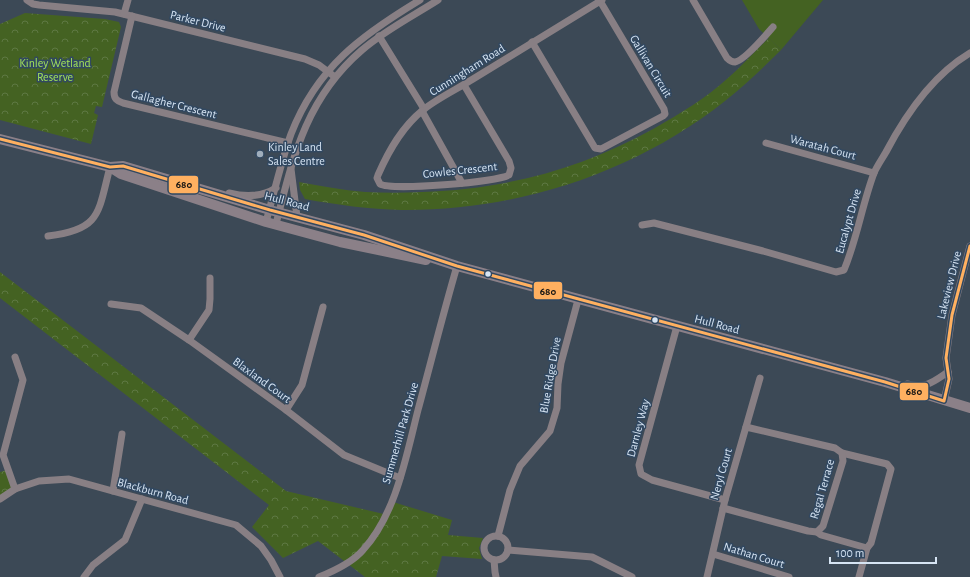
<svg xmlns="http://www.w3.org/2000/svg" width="970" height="577" viewBox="0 0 970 577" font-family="'Alegreya Sans',sans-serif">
<defs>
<pattern id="park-crowns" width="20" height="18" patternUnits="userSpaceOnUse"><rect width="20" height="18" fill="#446222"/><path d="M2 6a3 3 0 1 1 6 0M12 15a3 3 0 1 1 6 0" fill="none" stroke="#5e7843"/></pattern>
</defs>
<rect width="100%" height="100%" fill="#3c4956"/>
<!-- grass -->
<path fill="#446222" d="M742,0H823L781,50L759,29Z"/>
<!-- park -->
<g fill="url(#park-crowns)">
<path d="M25,13L105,19L119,22L121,27L102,107L96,106L94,113L98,115L91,144L0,120V24Z"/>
<path d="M769,38L781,50C763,68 745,85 725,101C634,173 517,211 402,210C369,209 337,205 305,199L300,190L299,182C321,186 342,190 365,192C384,193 403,193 422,192C507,189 581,169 655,128C681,113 706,98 728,78C742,66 755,51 769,38Z"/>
<path d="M0,272L286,491L388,515L393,502L452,520L448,535L483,538L479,548L482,559L442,556L436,577H365L318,541L283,558L252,527L269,505L0,298Z"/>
<path d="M7,470L13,489L0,497V472Z"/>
</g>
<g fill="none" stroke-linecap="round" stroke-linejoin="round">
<!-- street -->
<g stroke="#887f84" stroke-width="7">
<path d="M27,0L33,4L39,5L115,12L305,59L319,65L335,77"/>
<path d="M693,0L727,58C729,60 732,62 735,62C744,61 766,35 773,27"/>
<path d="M124,14L128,0"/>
<path d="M132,16L114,92C114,99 117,101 123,103L288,143"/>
<path d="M379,36L424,109"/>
<path d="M532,42L595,148L601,149L663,116L665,114L664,109L600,1"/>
<path d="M464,85L509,161L511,168L509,175C496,182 392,191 380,184L377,178L378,175C389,150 402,127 423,110C436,99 459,88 473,79L602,0"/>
<path d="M422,111L462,183"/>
<path d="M766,143L874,173"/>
<path d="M291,169L297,217"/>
<path d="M229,193C245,197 262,197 276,188"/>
<path d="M266,222C274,193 281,162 291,134C317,67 362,35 420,0"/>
<path d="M276,224C293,157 306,98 362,50C385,30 413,16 438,0"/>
<path d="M642,225L654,223L763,251L836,272L844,270C857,239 862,205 874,173C877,166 882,159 886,152C906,114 933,75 970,53"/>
<path d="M48,236C101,230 98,213 110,167"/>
<path d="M111,304L141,308L189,340L286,410L344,455L400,478"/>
<path d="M677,326L639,465L641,474L652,480L725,500"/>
<path d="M189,340L209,310L210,299V278"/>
<path d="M907,384C926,389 933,382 948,372"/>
<path d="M944,401L949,379L946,358L952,315L970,246"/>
<path d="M286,410L302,385L323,307"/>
<path d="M842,453L883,463L887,464L891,469L871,543L867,548L859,577"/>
<path d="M15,489L3,455L23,380L15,357"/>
<path d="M113,491L122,434"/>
<path d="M0,499L15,489L39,481L69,479L236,525L261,546L271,560L280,577"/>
<path d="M723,508L808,531L817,532L823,526L843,461L842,453L835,448L746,427"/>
<path d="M817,532L821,535L867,548"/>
<path d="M498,536L510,490L520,466L550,431L557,408L558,384L561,363L578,300"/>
<circle cx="496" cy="548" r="12"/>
<path d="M508,550L592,557L632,577"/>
<path d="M713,554L789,577"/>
<path d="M494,560L495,572L496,577"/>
<path d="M84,577L93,565L125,540L142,499"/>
<path d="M319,577C334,571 352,563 363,550C396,514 406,457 418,410C431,362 443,314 457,266"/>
<path d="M707,577L725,500L760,378"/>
</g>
<!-- secondary -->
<g stroke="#8b8088" stroke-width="10">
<path d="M0,139L110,167L121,174L266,222L340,242L426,260"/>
<path d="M110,167L123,166L270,210L364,235L457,266L885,382L970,408"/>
</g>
<defs>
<path id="bus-1" d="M0,139L110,167L123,166L270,210L364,235L457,266L885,382L944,401L949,379L946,358L952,315L970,246"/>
</defs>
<!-- bus-1 casing -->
<use href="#bus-1" stroke="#314861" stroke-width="6"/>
<!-- bus-1 -->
<use href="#bus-1" stroke="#ffb060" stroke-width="3"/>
</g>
<!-- markers -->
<circle fill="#a0aebc" stroke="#314861" stroke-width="1.5" cx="260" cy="154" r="4"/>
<g fill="#d6e4f3" stroke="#314861" stroke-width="1.5">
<circle cx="488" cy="274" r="3.5"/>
<circle cx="655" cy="320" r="3.5"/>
</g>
<g text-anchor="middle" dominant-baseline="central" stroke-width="3" stroke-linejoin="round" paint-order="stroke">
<!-- street labels -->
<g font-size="12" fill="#d6e4f3" stroke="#314861">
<text transform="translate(198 21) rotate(14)">Parker Drive</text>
<text transform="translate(651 66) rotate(59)">Gallivan Circuit</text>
<text transform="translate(467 70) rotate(-32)">Cunningham Road</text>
<text transform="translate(174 104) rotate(14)">Gallagher Crescent</text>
<text transform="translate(823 147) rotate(15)">Waratah Court</text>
<text transform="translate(460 170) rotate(-6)">Cowles Crescent</text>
<text transform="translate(287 201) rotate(15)">Hull Road</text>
<text transform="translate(848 221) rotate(-74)">Eucalypt Drive</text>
<text transform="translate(949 285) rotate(-76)">Lakeview Drive</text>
<text transform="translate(717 324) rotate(15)">Hull Road</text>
<text transform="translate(550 375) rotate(-80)">Blue Ridge Drive</text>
<text transform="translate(262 380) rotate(36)">Blaxland Court</text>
<text transform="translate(638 428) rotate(-75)">Darnley Way</text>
<text transform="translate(400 433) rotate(-74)">Summerhill Park Drive</text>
<text transform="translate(721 474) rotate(-74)">Neryl Court</text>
<text transform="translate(822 489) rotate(-74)">Regal Terrace</text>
<text transform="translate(153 491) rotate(15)">Blackburn Road</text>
<text transform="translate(754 555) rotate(17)">Nathan Court</text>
</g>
<!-- park labels -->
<g font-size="12" fill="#a3e357" stroke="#314861">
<text x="55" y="63">Kinley Wetland<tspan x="55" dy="14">Reserve</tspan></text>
</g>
<!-- poi labels -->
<g font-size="12" fill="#d6e4f3" stroke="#314861" text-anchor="start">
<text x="268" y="147">Kinley Land<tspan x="268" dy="14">Sales Centre</tspan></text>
</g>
</g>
<g stroke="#314861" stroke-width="1.5">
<rect x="168" y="175" width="31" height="19" rx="4" fill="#ffb060"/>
<rect x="533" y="281" width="30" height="19" rx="4" fill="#ffb060"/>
<rect x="899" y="382" width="30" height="19" rx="4" fill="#ffb060"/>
</g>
<g font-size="11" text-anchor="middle" font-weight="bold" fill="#111">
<text x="184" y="188">680</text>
<text x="548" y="295">680</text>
<text x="914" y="395">680</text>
</g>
<!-- scale -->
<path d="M830 557v6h106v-6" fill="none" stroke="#d6e4f3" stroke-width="2"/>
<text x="836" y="557" font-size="12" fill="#d6e4f3" stroke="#314861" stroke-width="3" paint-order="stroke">100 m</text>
</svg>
